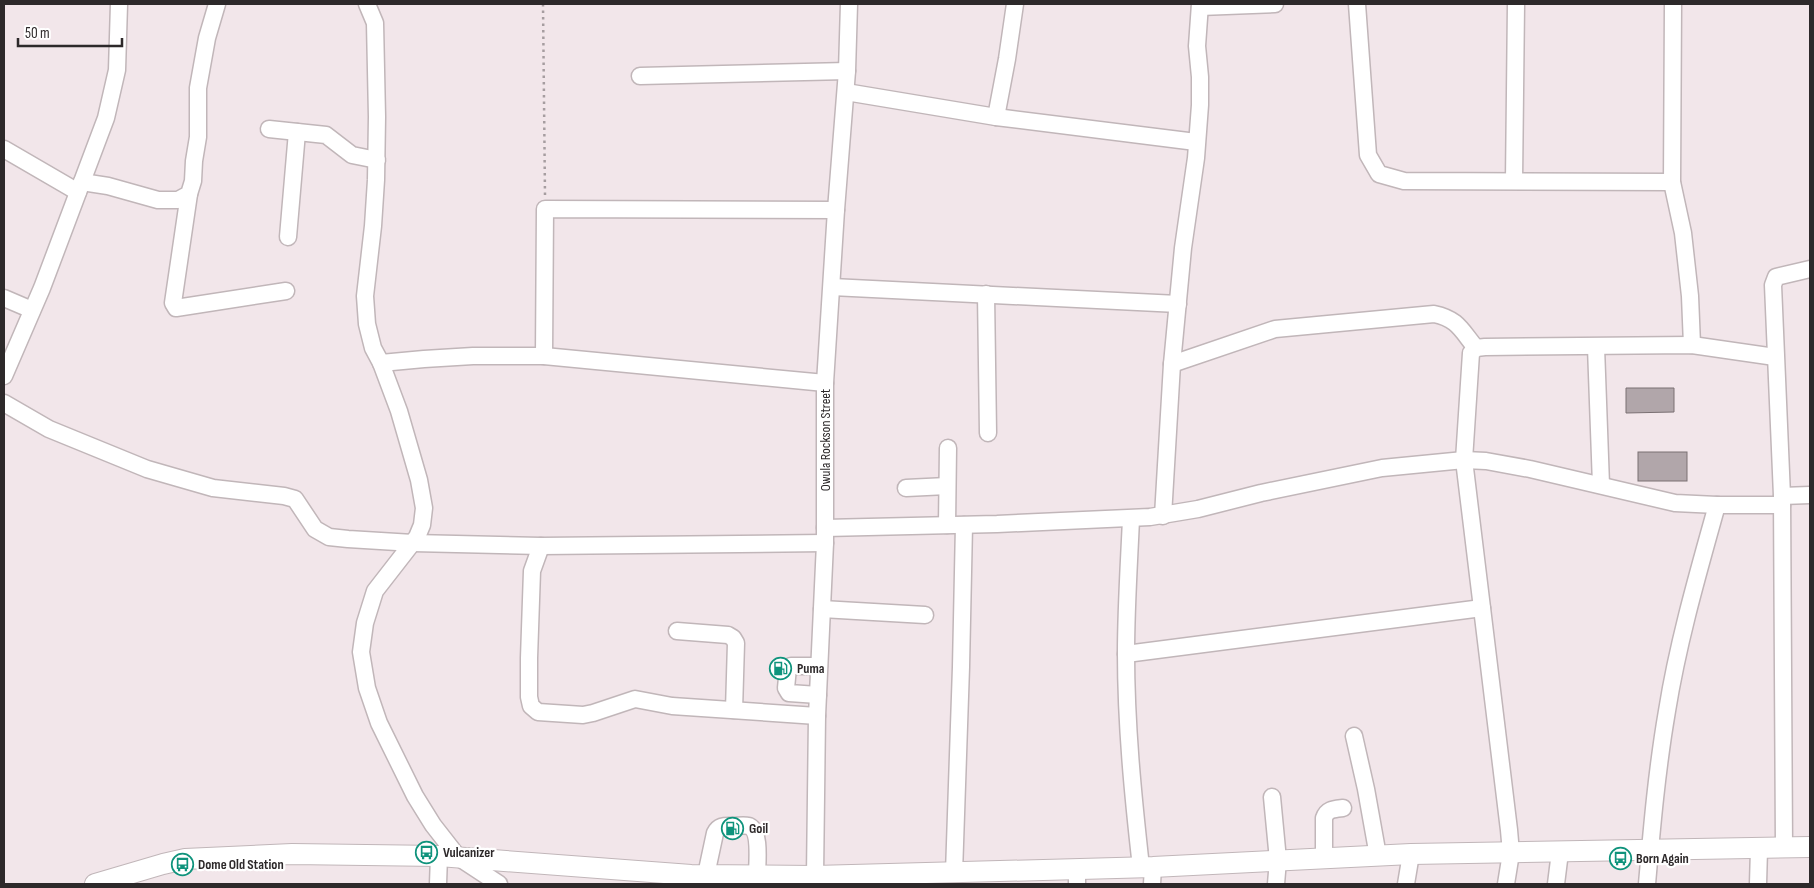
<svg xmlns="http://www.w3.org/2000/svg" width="1814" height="888" viewBox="0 0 1814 888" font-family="'Sofia Sans Condensed',sans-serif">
<rect width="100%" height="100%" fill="#f2e6ea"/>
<!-- building -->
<g fill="#b1a6aa" stroke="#7a7073">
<path d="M1626,388H1674V412L1626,413Z"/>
<rect x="1638" y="452" width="49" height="29"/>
</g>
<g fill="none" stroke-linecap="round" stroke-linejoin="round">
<defs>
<g id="minor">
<path d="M367,4L375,23L377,117L376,180L373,226L365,296L367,324L373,348L381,363L399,411L419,480L424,508L422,525L417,537L375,591L365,623L361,652L367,688L379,723L415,796L433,825L458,857L499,884"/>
<path d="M1357,4L1368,155L1379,174L1404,181L1672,182"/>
<path d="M1673,4L1672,182L1683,233L1690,296L1692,345"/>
<path d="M1200,7L1275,4"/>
<path d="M640,76L847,71"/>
<path d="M846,92L996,117L1196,142"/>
<path d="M996,117L1007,59L1015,4"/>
<path d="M269,129L326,135L352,155L377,160"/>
<path d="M4,149L78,192"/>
<path d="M1514,180L1516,4"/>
<path d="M82,182L108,186L158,200H178L189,194L193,181L194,161L198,137V88L207,38L217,4"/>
<path d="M189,194L173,303L176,308L286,291"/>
<path d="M288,237L297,132"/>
<path d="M832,287L1178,304"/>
<path d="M986,294L988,433"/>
<path d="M4,298L32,310"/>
<path d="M1596,347L1601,485"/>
<path d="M544,356L545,209L836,210"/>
<path d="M381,363L424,359L473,356H544L825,383"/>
<path d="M1172,364L1275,329L1434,314C1458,319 1461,330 1476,348"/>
<path d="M4,376L42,288L106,118L117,70L119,4"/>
<path d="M4,403L49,429L147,469L213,488L284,496L295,499L315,529L329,537L348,539L413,543L541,546L825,543"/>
<path d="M906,488L947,486"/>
<path d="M1782,496L1810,495"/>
<path d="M1163,516L1172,364L1183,248L1196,158L1200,105V77L1197,46L1200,4"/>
<path d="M1131,519C1129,564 1126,608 1126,653C1126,725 1133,796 1141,867"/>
<path d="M947,525L948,448"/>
<path d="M825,528L997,524L1150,517L1198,509L1261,493L1382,468L1464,460L1486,461L1530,469L1675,503L1717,505H1782"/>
<path d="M541,546L532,571L529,658V697L531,706L538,712L583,715L593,713L635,699L672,706L817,716"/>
<path d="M822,609L925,615"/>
<path d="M677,631L728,635L733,638L736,643L734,710"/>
<path d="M1126,654L1482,608"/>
<path d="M818,695L789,693L786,688L788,668L791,666H819"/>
<path d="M1354,736L1366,789L1378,856"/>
<path d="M1272,797L1278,860L1276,884"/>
<path d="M1784,848L1782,496L1773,285L1776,277L1810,269"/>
<path d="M1324,858V818C1327,809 1334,809 1343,808"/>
<path d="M1077,869V884"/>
<path d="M954,873L961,667L964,525"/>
<path d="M706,875L715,833C719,825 725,826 732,826C737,826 744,825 749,826C761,831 757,864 757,876"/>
<path d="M815,876L817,716L825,543V383L836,210L847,71L849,4"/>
<path d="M438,884L439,856"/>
<path d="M1152,884L1153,867"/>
<path d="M1406,884L1411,854"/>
<path d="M1506,884L1511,853L1509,830L1464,460L1471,353L1476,348L1485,347L1692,345L1775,357"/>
<path d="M1556,884L1560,852"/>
<path d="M1647,884C1652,826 1657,769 1667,711C1678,642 1698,573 1717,505"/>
<path d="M1758,884L1759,849"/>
</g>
<path id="major" d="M95,884L163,864L185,859L292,854L439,856L691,875L815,876L1153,867L1411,854L1810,847"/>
</defs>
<!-- minor casing -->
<use href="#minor" stroke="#c1b6b9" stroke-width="19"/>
<!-- major casing -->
<use href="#major" stroke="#c1b6b9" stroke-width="22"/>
<!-- path -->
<path stroke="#a69da0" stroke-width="2.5" stroke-dasharray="2.5 4" stroke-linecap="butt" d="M543,4L545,195"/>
<!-- minor -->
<use href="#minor" stroke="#fff" stroke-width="16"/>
<!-- major -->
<use href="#major" stroke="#fff" stroke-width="20"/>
</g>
<!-- icons -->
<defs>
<symbol id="fuel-ring" viewBox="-11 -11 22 22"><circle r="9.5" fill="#fff" stroke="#0f937c" stroke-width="1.5"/><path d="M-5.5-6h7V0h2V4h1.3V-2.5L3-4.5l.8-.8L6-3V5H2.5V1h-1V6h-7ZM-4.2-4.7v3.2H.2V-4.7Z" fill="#0f937c"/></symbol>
<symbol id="bus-ring" viewBox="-11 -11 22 22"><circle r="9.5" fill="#fff" stroke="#0f937c" stroke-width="1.5"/><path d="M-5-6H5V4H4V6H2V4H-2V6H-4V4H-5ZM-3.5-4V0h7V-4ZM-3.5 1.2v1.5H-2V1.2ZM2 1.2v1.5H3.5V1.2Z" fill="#0f937c"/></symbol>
</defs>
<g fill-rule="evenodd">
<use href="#fuel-ring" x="768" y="656" width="25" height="25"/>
<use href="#fuel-ring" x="720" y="816" width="25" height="25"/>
<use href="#bus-ring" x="414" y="840" width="25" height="25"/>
<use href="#bus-ring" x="1608" y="846" width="25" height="25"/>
<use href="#bus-ring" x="170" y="852" width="25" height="25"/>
</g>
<g text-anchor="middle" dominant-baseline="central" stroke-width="4.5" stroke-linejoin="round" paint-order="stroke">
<!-- street labels -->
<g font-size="14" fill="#2d292a" stroke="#fff">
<text transform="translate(825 440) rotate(-90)">Owula Rockson Street</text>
</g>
<!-- poi labels -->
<g font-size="14" font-weight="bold" fill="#2d292a" stroke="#fff" text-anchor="start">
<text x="797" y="668">Puma</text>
<text x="749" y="828">Goil</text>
<text x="443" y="852">Vulcanizer</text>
<text x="1636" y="858">Born Again</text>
<text x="198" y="864">Dome Old Station</text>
</g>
</g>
<!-- border -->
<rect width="1814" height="888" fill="none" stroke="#2d292a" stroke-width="10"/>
<!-- scale -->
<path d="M18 38v8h104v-8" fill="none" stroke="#2d292a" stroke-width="2.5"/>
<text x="25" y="38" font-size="15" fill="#2d292a" stroke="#ffffff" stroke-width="4" paint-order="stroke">50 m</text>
</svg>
